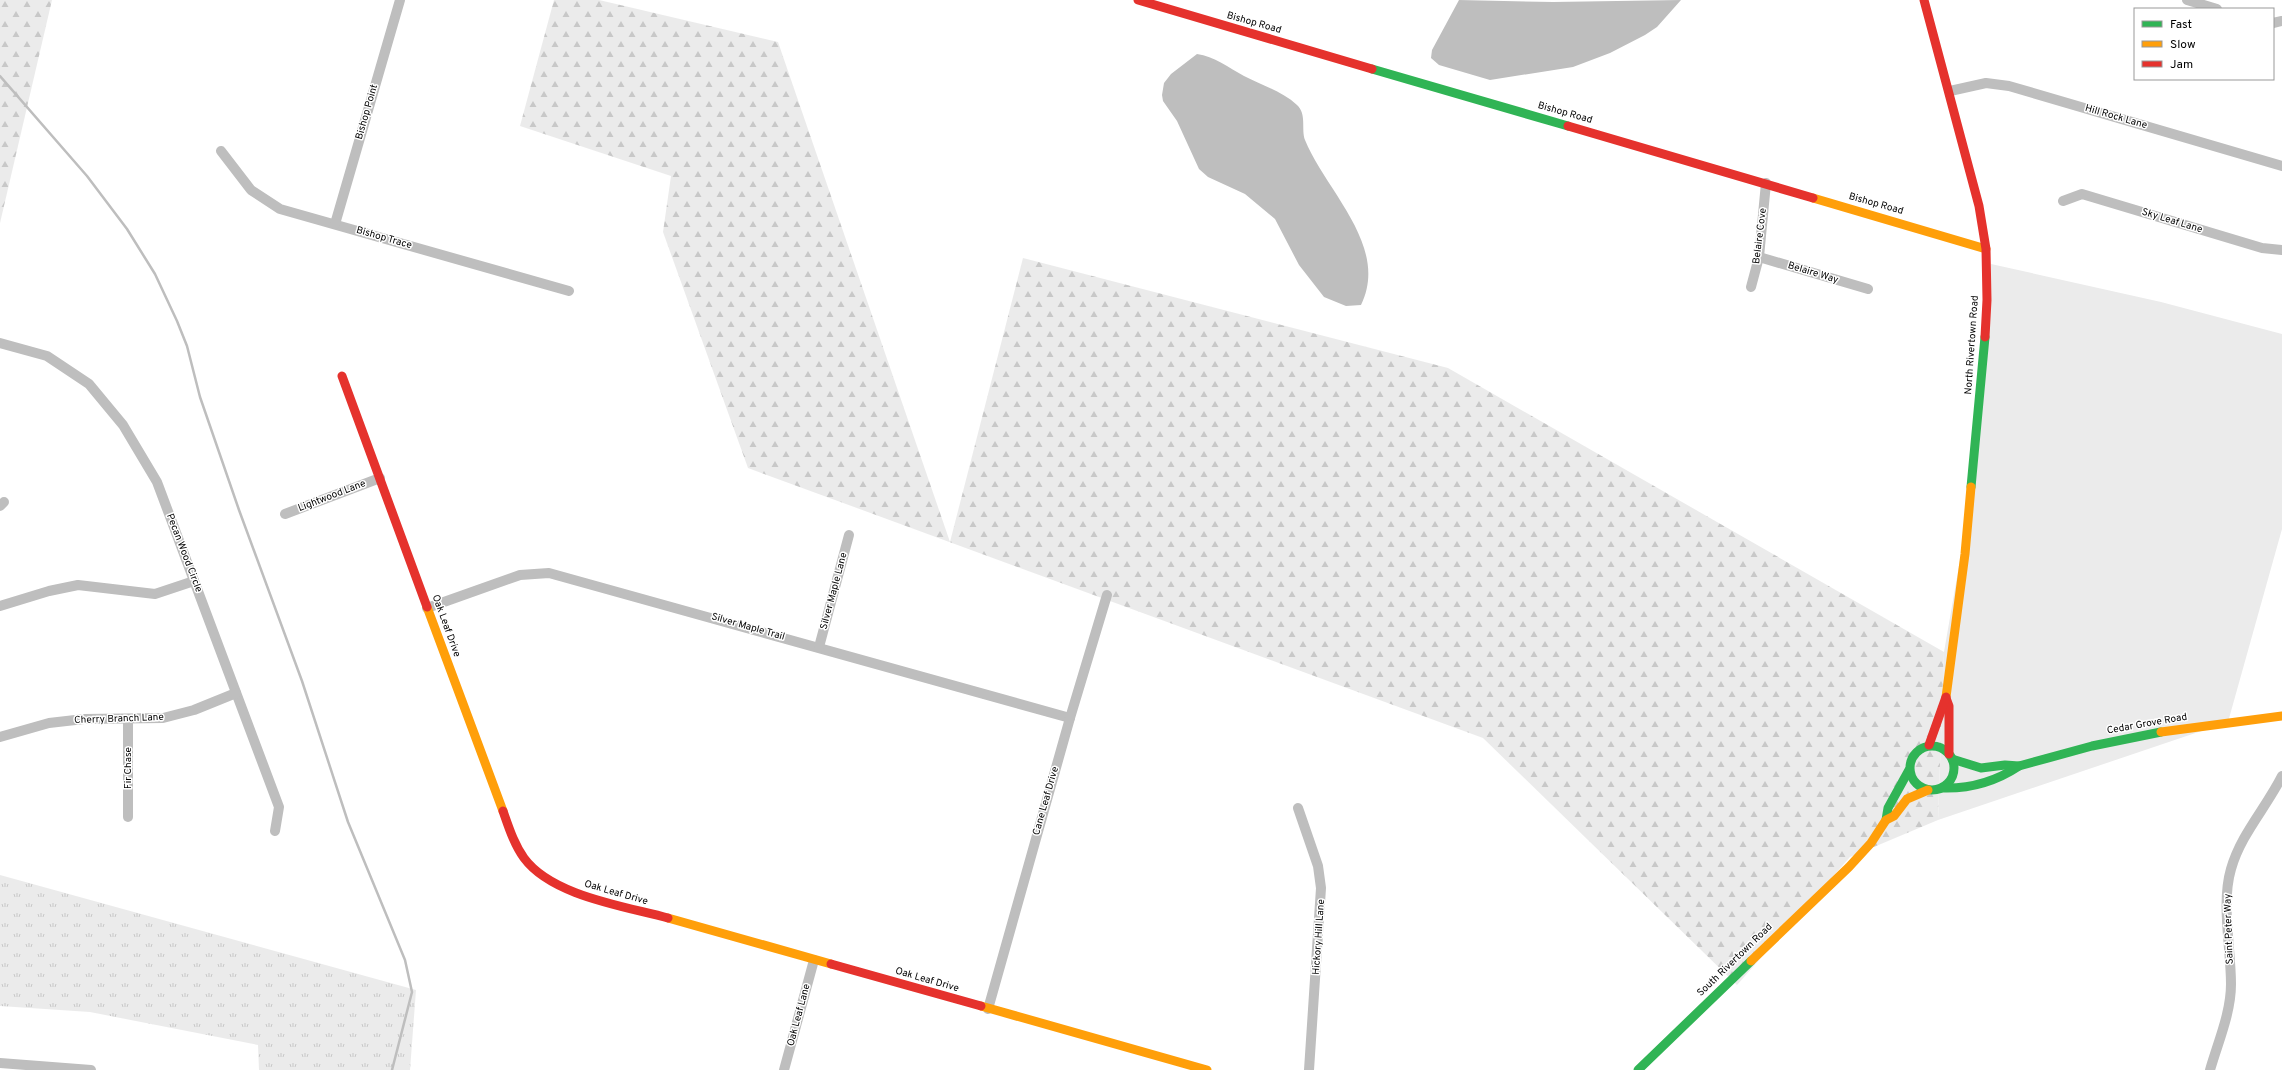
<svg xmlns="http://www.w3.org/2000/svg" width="2282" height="1070" viewBox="0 0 2282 1070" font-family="Overpass,sans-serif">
<defs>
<pattern id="grass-tufts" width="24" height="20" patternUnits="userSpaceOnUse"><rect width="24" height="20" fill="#ebebeb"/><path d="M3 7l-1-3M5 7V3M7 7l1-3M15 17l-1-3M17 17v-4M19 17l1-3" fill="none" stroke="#c8c8c8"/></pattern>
<pattern id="forest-firs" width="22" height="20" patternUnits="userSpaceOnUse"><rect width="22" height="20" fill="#ebebeb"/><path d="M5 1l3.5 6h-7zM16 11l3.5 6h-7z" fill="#c8c8c8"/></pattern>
</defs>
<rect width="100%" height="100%" fill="#fff"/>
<!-- grass -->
<path fill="url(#grass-tufts)" d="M0,875L416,990L410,1070H259L258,1045L90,1012L0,1006Z"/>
<!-- forest -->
<g fill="url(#forest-firs)">
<path d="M0,0H52L0,223Z"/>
<path d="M554,0H599L778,42L950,542L1023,258L1448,368L1944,652L1938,820L1850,857L1737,985L1483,738L748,468L663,232L671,176L520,126Z"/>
</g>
<!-- green -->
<path fill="#ebebeb" d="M1991,264L2161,302L2282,334V529L2228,722L1938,820L1944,652L1977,462Z"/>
<!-- water -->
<g fill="#bebebe">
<path d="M1459,0L1553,2L1681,0L1657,27L1645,35L1610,53L1573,67L1490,80L1439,65L1431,58L1432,50Z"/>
<path d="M1197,54C1214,56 1229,68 1244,76C1261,85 1282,91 1297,105C1307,114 1301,129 1305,140C1325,190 1390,246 1361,305L1346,306L1324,297L1299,265L1275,219L1245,194L1208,177L1199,169L1177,121L1163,101L1162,95L1164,83L1171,74Z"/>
</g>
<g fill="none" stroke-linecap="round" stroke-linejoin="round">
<!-- stream -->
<path stroke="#bebebe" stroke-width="2.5" d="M0,76L87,176L127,229L155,274L177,321L187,346L200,397L239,510L302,681L348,822L405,960L412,992L392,1070"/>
<!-- street -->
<g stroke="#bebebe" stroke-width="10">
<path d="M2187,0L2217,9"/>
<path d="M2273,23L2282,21"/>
<path d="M1950,91L1986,83L2009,86L2282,166"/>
<path d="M221,151L251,190L280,209L569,291"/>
<path d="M2063,201L2082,194L2262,248L2282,250"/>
<path d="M335,224L400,0"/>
<path d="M1759,257L1868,289"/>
<path d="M1751,287L1759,257L1766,183"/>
<path d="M0,343L47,356L89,384L123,425L157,482L279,807L275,831"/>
<path d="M0,506L4,502"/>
<path d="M285,514L380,478"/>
<path d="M0,606L49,591L78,585L155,594L194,581"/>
<path d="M427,608L520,575L549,573L1070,718"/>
<path d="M819,647L849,535"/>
<path d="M0,737L49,723L84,719L163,718L194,710L236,693"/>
<path d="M1298,808L1318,866L1321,888L1309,1070"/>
<path d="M128,817V719"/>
<path d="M988,1009L1070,718L1107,595"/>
<path d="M0,1063L91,1070"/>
<path d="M784,1070L814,960"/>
<path d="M2210,1070C2218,1042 2231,1013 2231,984C2231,948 2221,903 2231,869C2241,834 2266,808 2282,776"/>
</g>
<!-- fast -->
<g stroke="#30b455" stroke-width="9">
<path d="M1372,69L1568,126"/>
<path d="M1971,487L1985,337"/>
<circle cx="1932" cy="768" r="22"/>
<path d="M1952,759L1981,768L2005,765L2019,766L2092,746L2161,732"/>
<path d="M1942,788C1971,789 1995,782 2019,766"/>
<path d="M1886,820L1888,808L1909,770"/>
<path d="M1638,1070L1751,961"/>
</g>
<!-- slow -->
<g stroke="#ff9f0a" stroke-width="9">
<path d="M1813,198L1986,249"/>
<path d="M427,607L503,811"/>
<path d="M1946,697L1965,554L1971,487"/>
<path d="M2161,732L2282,716"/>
<path d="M668,918L831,964"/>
<path d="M1751,961L1849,867L1871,843L1886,820L1894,816L1907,799L1928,790"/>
<path d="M981,1006L1207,1070"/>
</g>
<!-- jam -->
<g stroke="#e5322d" stroke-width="9">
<path d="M1138,0L1372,69"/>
<path d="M1924,0L1979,206L1986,249L1987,300L1985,337"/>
<path d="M1568,126L1813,198"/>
<path d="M342,376L427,607"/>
<path d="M1946,698L1949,706V754"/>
<path d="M1929,745L1946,697"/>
<path d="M503,811C509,828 514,844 524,858C552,896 624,906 668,918"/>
<path d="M831,964L981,1006"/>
</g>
</g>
<g text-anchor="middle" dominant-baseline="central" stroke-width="3" stroke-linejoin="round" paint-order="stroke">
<!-- street labels -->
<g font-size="10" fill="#000" stroke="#fff">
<text transform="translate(1254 23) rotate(16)">Bishop Road</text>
<text transform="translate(367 112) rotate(-74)">Bishop Point</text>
<text transform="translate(1565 113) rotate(16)">Bishop Road</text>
<text transform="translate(2116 117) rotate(16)">Hill Rock Lane</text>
<text transform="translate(1876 204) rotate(16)">Bishop Road</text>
<text transform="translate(2172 221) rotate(17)">Sky Leaf Lane</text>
<text transform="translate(1760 236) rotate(-83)">Belaire Cove</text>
<text transform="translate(384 238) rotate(16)">Bishop Trace</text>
<text transform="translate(1813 273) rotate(17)">Belaire Way</text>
<text transform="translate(1972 345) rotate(-86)">North Rivertown Road</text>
<text transform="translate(332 496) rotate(-21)">Lightwood Lane</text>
<text transform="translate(184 553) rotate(69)">Pecan Wood Circle</text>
<text transform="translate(834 591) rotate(-75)">Silver Maple Lane</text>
<text transform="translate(446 626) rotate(70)">Oak Leaf Drive</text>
<text transform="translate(748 627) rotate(16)">Silver Maple Trail</text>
<text transform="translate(119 719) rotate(-2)">Cherry Branch Lane</text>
<text transform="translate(2147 724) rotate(-10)">Cedar Grove Road</text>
<text transform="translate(128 768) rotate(-90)">Fir Chase</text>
<text transform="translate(1046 801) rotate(-74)">Cane Leaf Drive</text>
<text transform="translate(616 893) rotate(16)">Oak Leaf Drive</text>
<text transform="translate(2229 929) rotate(-92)">Saint Peter Way</text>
<text transform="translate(1319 937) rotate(-86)">Hickory Hill Lane</text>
<text transform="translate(1735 960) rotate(-44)">South Rivertown Road</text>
<text transform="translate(927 980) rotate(16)">Oak Leaf Drive</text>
<text transform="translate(799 1015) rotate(-75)">Oak Leaf Lane</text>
</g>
</g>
<!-- legend -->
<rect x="2134" y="8" width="140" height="72" fill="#ffffff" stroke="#999999"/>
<rect x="2142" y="21" width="20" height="6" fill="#30b455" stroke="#999999"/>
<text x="2170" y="28" font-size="12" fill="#000000">Fast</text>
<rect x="2142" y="41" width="20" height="6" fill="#ff9f0a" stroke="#999999"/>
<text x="2170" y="48" font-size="12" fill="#000000">Slow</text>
<rect x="2142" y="61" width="20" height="6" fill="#e5322d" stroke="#999999"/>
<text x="2170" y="68" font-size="12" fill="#000000">Jam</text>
</svg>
